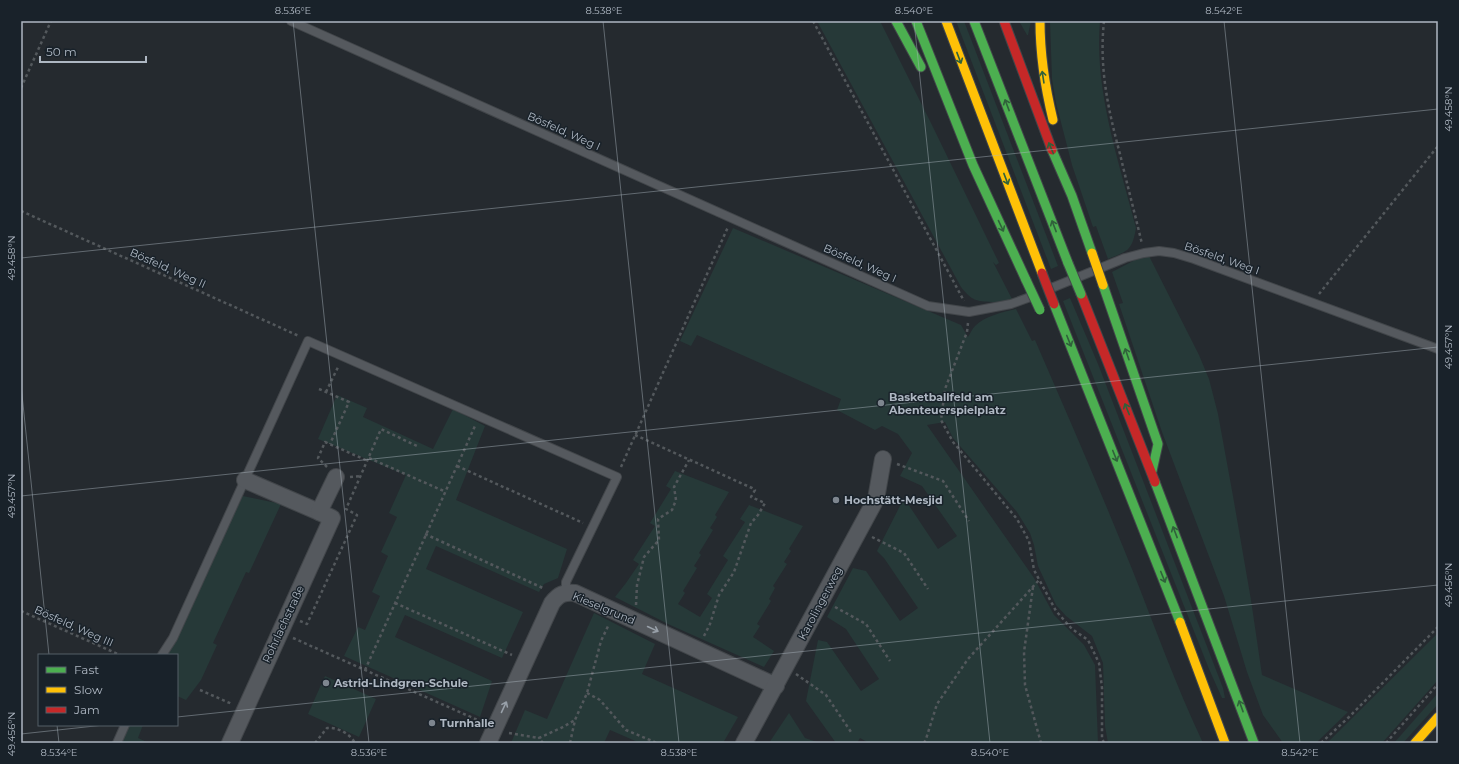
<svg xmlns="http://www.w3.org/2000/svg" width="1459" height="764" viewBox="0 0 1459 764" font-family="Montserrat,sans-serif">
<rect width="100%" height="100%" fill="#252a2f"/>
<!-- green -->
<g fill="#263938">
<path d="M817,21H880L930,121L999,263L996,265L993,262L1012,299C1005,301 1000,302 992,302C976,301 972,301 961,287Z"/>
<path d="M956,21H964L1058,266L1051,269Z"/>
<path d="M1019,21H1031L1028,35H1027Z"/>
<path d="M1050,21H1100C1094,91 1119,161 1136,228C1132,251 1128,251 1108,259L1096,226L1093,227L1072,165L1056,103L1052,79Z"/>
<path d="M733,228L961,325L968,337C970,334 972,329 975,326C985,316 1003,312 1016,309L1032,341L1035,340C1068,416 1101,492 1132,569C1155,627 1176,686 1203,743H1108L1105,726L1103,663L1092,636L1066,616L1056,605L1038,566L1034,545L1030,533L1017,512L953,438L945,422L927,425L1034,578L1054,615L1084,645L1095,665L1098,743H869L860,738L857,743H836L806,701L818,640L827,642L861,691L879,679L846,629L827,617L853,568L866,571L900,621L918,608L884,558L877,551L904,498L938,549L957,536L922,486L900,476L912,453L898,434L882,426L875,430L837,410L841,399L697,335L691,346L680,341Z"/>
<path d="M1149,256L1199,355L1209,379L1218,414L1233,496L1251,600L1262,675L1348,712L1316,743H1283L1263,715L1247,672L1224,596L1162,432L1119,304L1123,303L1112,272L1135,260Z"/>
<path d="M1070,298L1098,364L1223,688L1225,698H1222L1209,669L1063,301Z"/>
<path d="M337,395L367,408L363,417L433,449L453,409L485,426L456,500L567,549L558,578L544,584L539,592L436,546L426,569L523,612L502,658L405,615L395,637L492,681L480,717L344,656L358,627L365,630L380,596L372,592L388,556L381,552L397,517L389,513L406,475L318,439Z"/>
<path d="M675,471L729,492L715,515L717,517L710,528L713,530L699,553L701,555L694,566L697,568L683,591L685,593L678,604L700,617L712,598L707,594L728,560L723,556L745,522L740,519L749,505L803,526L789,549L791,551L784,562L787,564L773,586L775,588L769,599L771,601L757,624L760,626L753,637L774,651L764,667L668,624L615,597L626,583L639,564L633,560L655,526L650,523L671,489L666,486Z"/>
<path d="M243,496L281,504L249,573L246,572L213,643L217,645L201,680L186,700L177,696V655H163Z"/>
<path d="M594,613L655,644L642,674L738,717L723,743H640L610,730L604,743H511L525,710L547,719Z"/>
<path d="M1438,633V680L1382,743H1327Z"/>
<path d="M325,676L376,699L359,737L308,714Z"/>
<path d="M1438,693V704L1403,743H1394Z"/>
<path d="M789,713L805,738L820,743H769Z"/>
<path d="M129,725H143L138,738L149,743H121Z"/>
</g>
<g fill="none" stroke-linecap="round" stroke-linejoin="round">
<defs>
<g id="lane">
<path d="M291,21L928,306L969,312L1011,304L1033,296"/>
<path d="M1049,289L1125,258L1144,253L1159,251L1174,253L1194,259L1438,349"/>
<path d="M162,655L173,638L308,341L617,477L566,582V592"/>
<path d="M117,743L125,725"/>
</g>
<g id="street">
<path d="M245,480L319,512"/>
<path d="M230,743L332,518L319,512L336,477"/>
<path d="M488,743L552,603C559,594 564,592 575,593L776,686"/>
<path d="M744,743L876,499L883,459"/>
</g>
<g id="fast">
<path d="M896,21L921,67"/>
<path d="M916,21L973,165L1026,280"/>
<path d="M974,21L1068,263"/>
<path d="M1052,150L1072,196L1092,253"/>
<path d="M1103,285L1158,444L1152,471"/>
<path d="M1054,304L1180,622"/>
<path d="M1155,482L1254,743"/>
</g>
<g id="slow">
<path d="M946,21L1042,273"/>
<path d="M1040,21C1040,55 1045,87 1053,120"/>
<path d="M1180,622L1225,743"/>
<path d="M1415,743L1438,717"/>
</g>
<g id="jam">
<path d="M1004,21L1052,150"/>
<path d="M1081,294L1155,482"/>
</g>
</defs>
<!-- lane casing -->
<use href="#lane" stroke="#42464a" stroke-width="10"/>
<!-- street casing -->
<use href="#street" stroke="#42464a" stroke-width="18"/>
<!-- fast casing -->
<use href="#fast" stroke="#42464a" stroke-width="11"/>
<!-- slow casing -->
<use href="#slow" stroke="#42464a" stroke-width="11"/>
<!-- jam casing -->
<use href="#jam" stroke="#42464a" stroke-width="11"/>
<!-- path -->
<g stroke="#53585c" stroke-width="2.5" stroke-dasharray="3 3" stroke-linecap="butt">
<path d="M813,21L964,301"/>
<path d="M1104,21C1099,68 1108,109 1120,154C1127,184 1135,214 1142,244"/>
<path d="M21,88L51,21"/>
<path d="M21,211L299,336"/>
<path d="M1319,294L1438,146"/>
<path d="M968,323L967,332L945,389L941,420L953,442L1017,519L1029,541L1034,570L1056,611L1072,629L1088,640L1099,663L1102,688V738L1104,743"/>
<path d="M319,389L349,402L330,444"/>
<path d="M326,392L339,365"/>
<path d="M635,435L752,488L755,490L751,497L765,503L758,515L751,523L734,572L719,595L710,624L703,638"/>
<path d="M369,458L446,492"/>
<path d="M897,464L943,481L969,521"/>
<path d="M457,466L583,523"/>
<path d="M327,467L318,458L325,442L368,461"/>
<path d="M621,467L728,227"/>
<path d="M350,477L361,476"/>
<path d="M425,534L545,589"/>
<path d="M872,537L904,553L928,589"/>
<path d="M1033,587L1024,652L1025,685L1041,743"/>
<path d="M395,603L512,655"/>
<path d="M636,605L637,585L644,557L659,540L658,519L672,510L676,500L674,487L689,460"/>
<path d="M835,607L866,624L890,661"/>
<path d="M21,611L120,655"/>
<path d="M300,621L307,624L357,515L346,509L381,429L419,447"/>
<path d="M293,638L482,722"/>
<path d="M365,670L475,426"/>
<path d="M796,674L826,695L851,732"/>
<path d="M200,690L232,704"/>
<path d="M587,693L600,700L626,730L657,743"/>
<path d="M509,733L539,738"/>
<path d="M315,743L327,728C338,727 350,734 355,743"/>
<path d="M543,743L539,738L561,728L575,720"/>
<path d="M570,743L575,720L587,693L601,641L609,624"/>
<path d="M924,743L926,739L937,704L968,659L1039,580"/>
<path d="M1321,743L1349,717L1438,627"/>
<path d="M1386,743L1438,684"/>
</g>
<!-- lane -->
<use href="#lane" stroke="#55595e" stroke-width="8"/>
<!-- street -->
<use href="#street" stroke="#55595e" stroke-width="16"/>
<!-- fast -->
<use href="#fast" stroke="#4caf50" stroke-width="9"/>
<!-- slow -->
<use href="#slow" stroke="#ffc107" stroke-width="9"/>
<!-- jam -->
<use href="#jam" stroke="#c62828" stroke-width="9"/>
<defs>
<g id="fast-bridge">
<path d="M1068,263L1081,294"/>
<path d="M1026,280L1040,310"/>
</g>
<path id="slow-bridge" d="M1092,253L1103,285"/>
<path id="jam-bridge" d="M1042,273L1054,304"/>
</defs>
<!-- fast-bridge casing -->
<use href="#fast-bridge" stroke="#42474b" stroke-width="11" stroke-linecap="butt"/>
<!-- slow-bridge casing -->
<use href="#slow-bridge" stroke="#42474b" stroke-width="11" stroke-linecap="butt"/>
<!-- jam-bridge casing -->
<use href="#jam-bridge" stroke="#42474b" stroke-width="11" stroke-linecap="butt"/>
<!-- fast-bridge -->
<use href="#fast-bridge" stroke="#4caf50" stroke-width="9"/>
<!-- slow-bridge -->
<use href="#slow-bridge" stroke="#ffc107" stroke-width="9"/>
<!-- jam-bridge -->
<use href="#jam-bridge" stroke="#c62828" stroke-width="9"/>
</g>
<!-- one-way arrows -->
<defs><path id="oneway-shaft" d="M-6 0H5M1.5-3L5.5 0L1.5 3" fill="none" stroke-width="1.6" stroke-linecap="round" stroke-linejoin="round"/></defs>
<g stroke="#30613b">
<use href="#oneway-shaft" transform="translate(959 58) rotate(69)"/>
<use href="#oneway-shaft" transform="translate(1043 77) rotate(-99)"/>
<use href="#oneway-shaft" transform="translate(1007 105) rotate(-111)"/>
<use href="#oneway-shaft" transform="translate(1051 148) rotate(-113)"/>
<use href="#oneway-shaft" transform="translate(1006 179) rotate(69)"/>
<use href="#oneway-shaft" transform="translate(1001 226) rotate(65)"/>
<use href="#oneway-shaft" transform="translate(1054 226) rotate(-111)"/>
<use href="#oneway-shaft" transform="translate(1069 341) rotate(68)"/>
<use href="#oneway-shaft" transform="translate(1127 354) rotate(-109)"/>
<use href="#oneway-shaft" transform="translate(1127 409) rotate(-112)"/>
<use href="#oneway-shaft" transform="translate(1115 456) rotate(68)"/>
<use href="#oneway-shaft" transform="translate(1175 532) rotate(-111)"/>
<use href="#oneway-shaft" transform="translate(1163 577) rotate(68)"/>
<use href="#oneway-shaft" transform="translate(1241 706) rotate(-110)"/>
</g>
<g stroke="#98a0a9">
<use href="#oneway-shaft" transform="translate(653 629) rotate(25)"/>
<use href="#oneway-shaft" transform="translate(504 707) rotate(-65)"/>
</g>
<!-- ticks -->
<path fill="none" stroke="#aeb7c2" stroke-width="1" stroke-opacity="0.45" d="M293,21L369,743M603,21L679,743M914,21L990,743M1224,21L1300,743M21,258L1438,109M21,385L49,655M21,496L1438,347M177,717L1438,585M57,725L59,743M21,734L104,725"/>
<!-- markers -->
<g fill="#7e868f" stroke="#19222a" stroke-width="1.5">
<circle cx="881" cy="403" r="4"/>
<circle cx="836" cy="500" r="4"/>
<circle cx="326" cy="683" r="4"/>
<circle cx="432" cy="723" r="4"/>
</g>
<g text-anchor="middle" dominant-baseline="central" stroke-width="3" stroke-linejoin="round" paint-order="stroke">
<!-- street labels -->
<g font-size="11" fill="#aeb7c2" stroke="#19222a">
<text transform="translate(564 131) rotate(24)">Bösfeld, Weg I</text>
<text transform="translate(1222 258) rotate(19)">Bösfeld, Weg I</text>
<text transform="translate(860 263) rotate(24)">Bösfeld, Weg I</text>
<text transform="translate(168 268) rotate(24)">Bösfeld, Weg II</text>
<text transform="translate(820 603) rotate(-62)">Karolingerweg</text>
<text transform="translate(604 608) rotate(23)">Kieselgrund</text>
<text transform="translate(283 624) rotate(-65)">Rohrlachstraße</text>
<text transform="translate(74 626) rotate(24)">Bösfeld, Weg III</text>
</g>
<!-- poi labels -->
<g font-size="11" font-weight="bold" fill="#aeb7c2" stroke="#19222a" text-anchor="start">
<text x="889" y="397">Basketballfeld am<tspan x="889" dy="13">Abenteuerspielplatz</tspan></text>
<text x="844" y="500">Hochstätt-Mesjid</text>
<text x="334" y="683">Astrid-Lindgren-Schule</text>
<text x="440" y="723">Turnhalle</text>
</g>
</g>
<!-- border -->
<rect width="1459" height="764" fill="none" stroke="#19222a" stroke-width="44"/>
<!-- legend -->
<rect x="38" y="654" width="140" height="72" fill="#19222a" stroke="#555e67"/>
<rect x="46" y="667" width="20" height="6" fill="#4caf50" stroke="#555e67"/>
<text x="74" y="674" font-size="12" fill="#aeb7c2">Fast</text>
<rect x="46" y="687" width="20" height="6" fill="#ffc107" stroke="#555e67"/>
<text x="74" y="694" font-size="12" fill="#aeb7c2">Slow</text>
<rect x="46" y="707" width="20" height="6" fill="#c62828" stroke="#555e67"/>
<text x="74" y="714" font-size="12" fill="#aeb7c2">Jam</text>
<!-- scale -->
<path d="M40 56v6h106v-6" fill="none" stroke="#aeb7c2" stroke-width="2"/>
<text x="46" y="56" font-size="12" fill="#aeb7c2" stroke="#19222a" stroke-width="3" paint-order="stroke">50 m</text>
<rect x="22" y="22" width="1415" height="720" fill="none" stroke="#aeb7c2" stroke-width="1.5"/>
<g font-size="10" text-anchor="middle" fill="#aeb7c2">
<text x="293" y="14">8.536°E</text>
<text x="604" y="14">8.538°E</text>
<text x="914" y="14">8.540°E</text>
<text x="1224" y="14">8.542°E</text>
<text transform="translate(1448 109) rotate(-90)" y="4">49.458°N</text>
<text transform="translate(11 258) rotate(-90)" y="4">49.458°N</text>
<text transform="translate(1448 347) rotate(-90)" y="4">49.457°N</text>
<text transform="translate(11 496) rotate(-90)" y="4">49.457°N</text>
<text transform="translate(1448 585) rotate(-90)" y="4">49.456°N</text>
<text transform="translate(11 734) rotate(-90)" y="4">49.456°N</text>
<text x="59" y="756">8.534°E</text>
<text x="369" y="756">8.536°E</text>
<text x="679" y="756">8.538°E</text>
<text x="990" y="756">8.540°E</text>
<text x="1300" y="756">8.542°E</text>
</g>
</svg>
